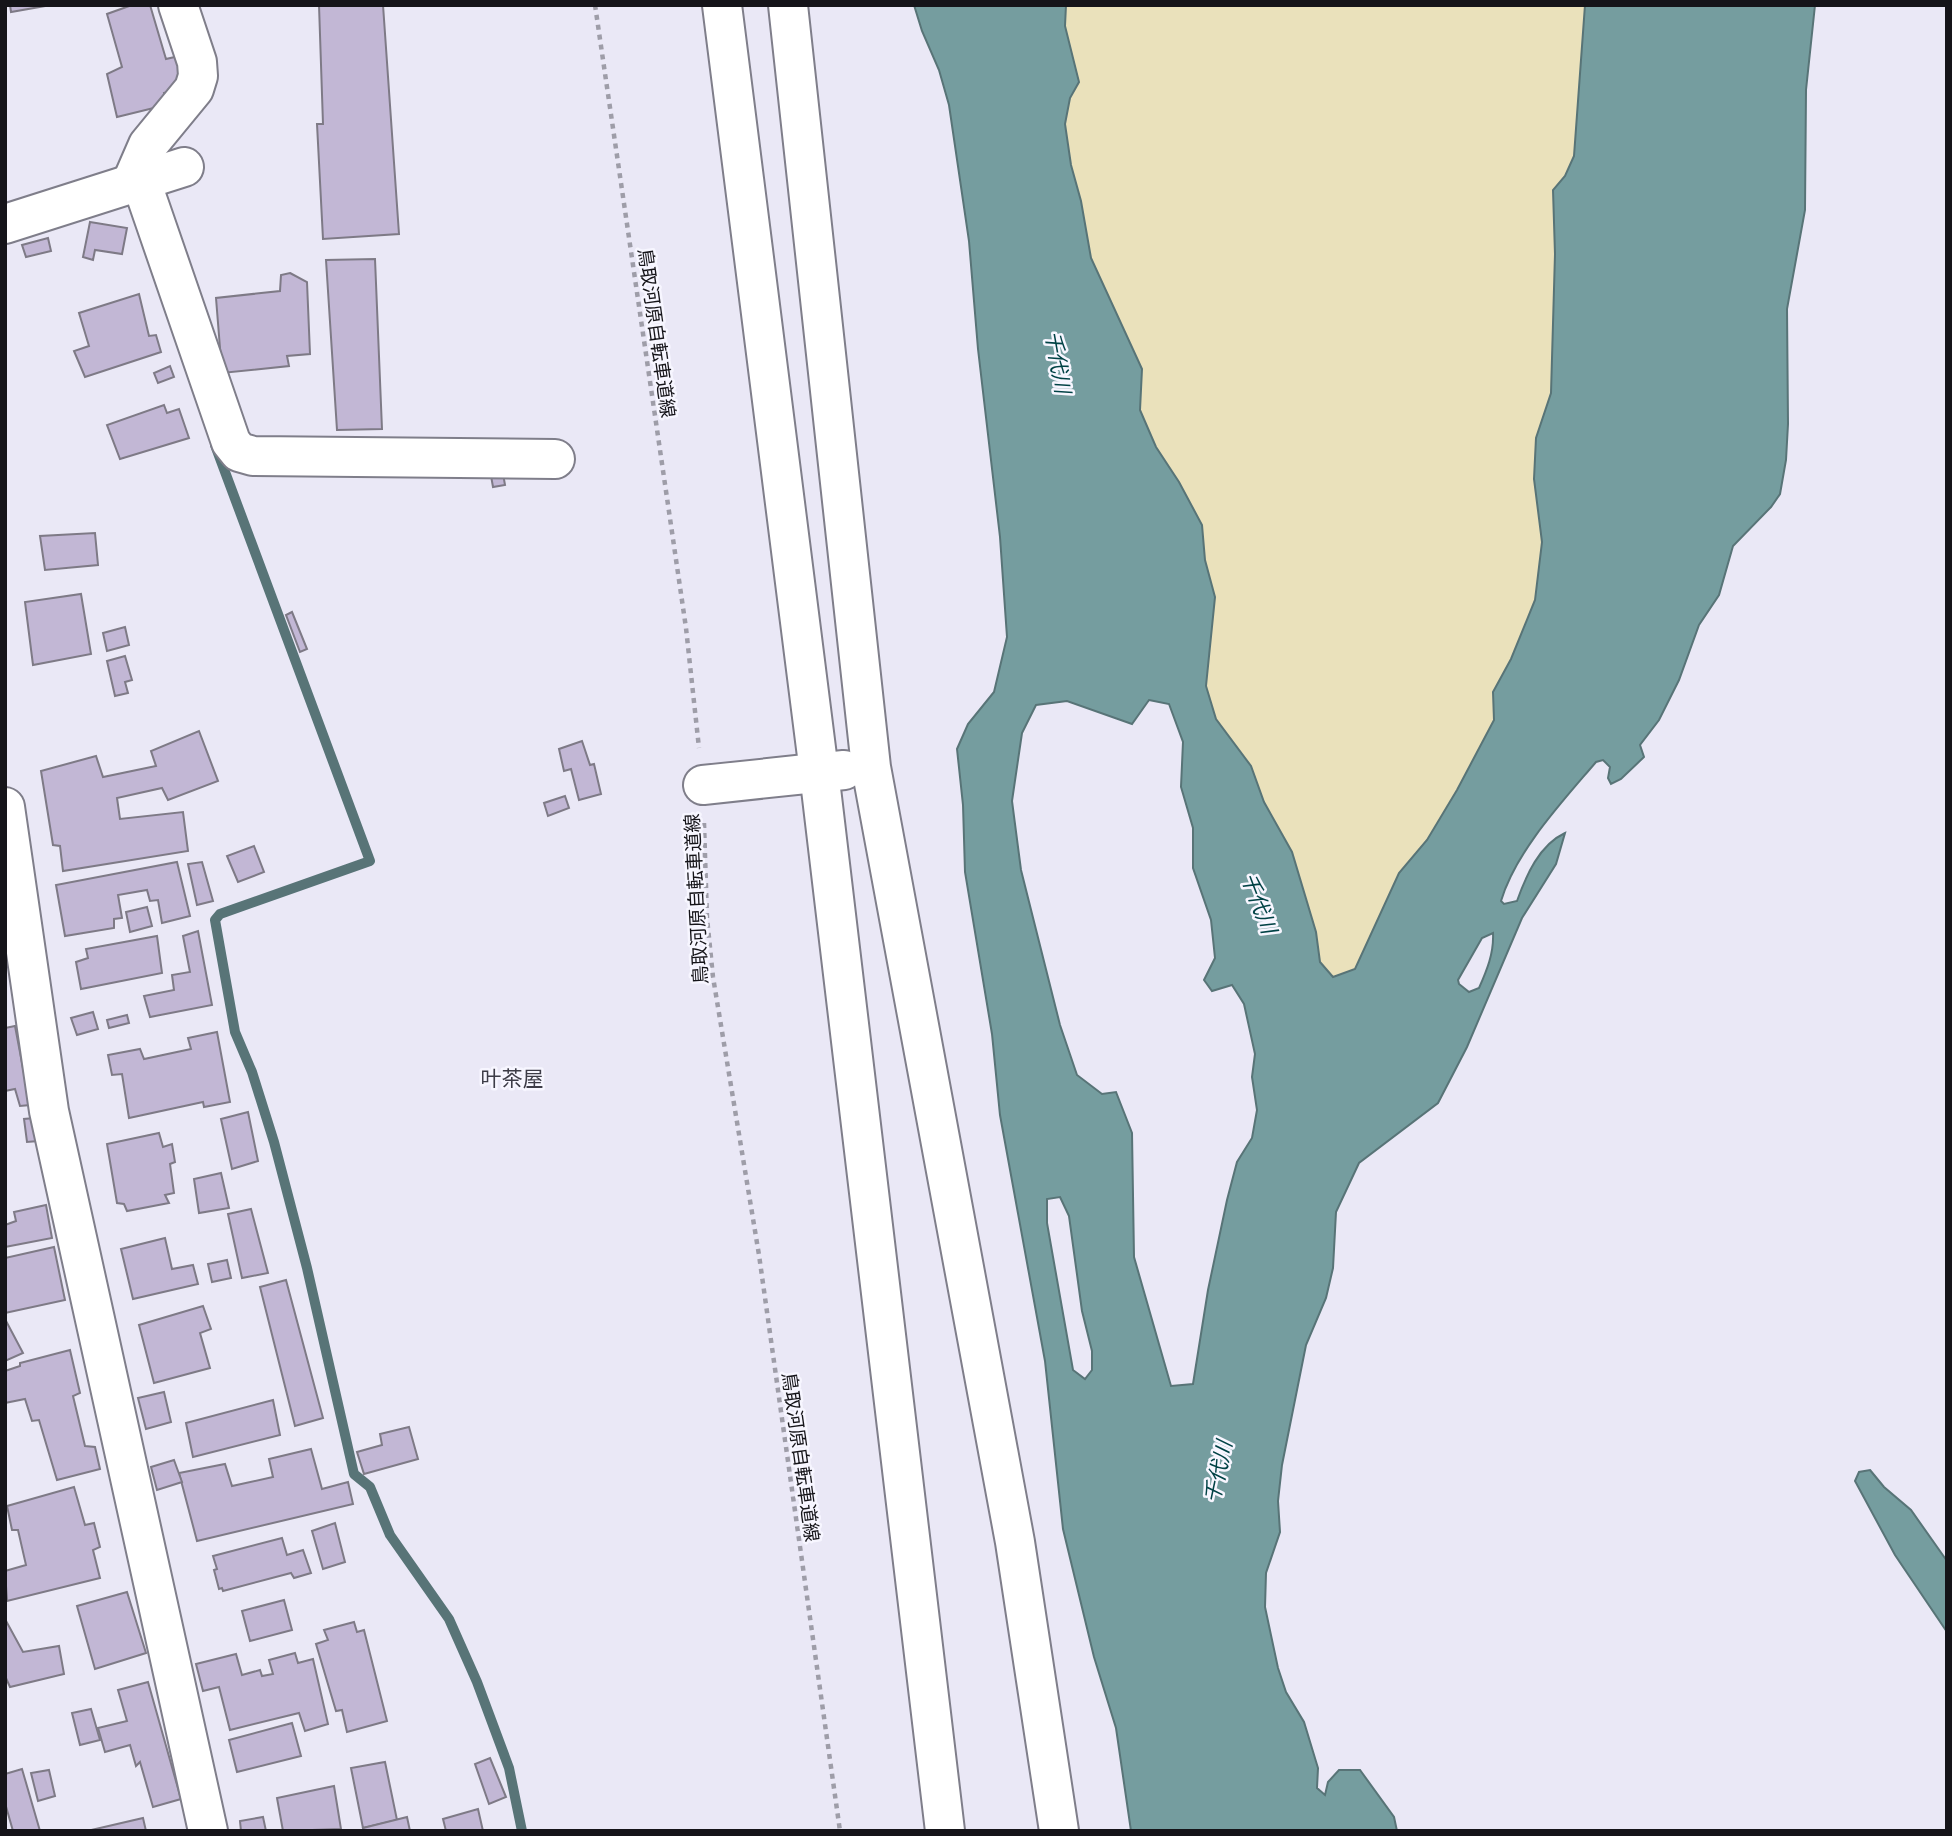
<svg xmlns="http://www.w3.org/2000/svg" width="1952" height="1836" viewBox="0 0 1952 1836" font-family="'PT Sans Narrow','Noto Sans JP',sans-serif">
<rect width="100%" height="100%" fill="#eae8f6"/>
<!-- sand -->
<path fill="#eae1bb" d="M1066,5H1585L1574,156L1565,176L1553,190L1555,254L1551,393L1536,438L1534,479L1542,542L1535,600L1511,659L1493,692L1494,720L1457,790L1427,840L1399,873L1355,969L1333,977L1320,962L1316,932L1292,852L1264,802L1251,766L1216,719L1206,686L1215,597L1205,560L1202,525L1179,482L1156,447L1140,410L1142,369L1091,258L1081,201L1071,165L1064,124L1070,98L1079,82L1065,26Z"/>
<!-- water -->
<g fill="#759d9f" stroke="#587477" stroke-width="2" fill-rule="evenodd">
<path d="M914,5H1066L1065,26L1079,82L1070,98L1065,124L1071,165L1081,201L1091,258L1142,369L1140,410L1156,447L1179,482L1202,525L1205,560L1215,597L1206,686L1216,719L1251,766L1264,802L1292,852L1316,932L1320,962L1333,977L1355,969L1399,873L1427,840L1457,790L1494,720L1493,692L1511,659L1535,600L1542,542L1534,479L1536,438L1551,393L1555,254L1553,190L1565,176L1574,156L1585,5H1815L1806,90L1805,210L1787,309L1788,424L1786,460L1780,494L1771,507L1733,546L1719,595L1699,625L1679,680L1659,720L1640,745L1644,757L1621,779L1611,784L1608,778L1610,767L1603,760L1596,762C1562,802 1516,851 1501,901L1504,904L1517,901C1526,876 1539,845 1565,833L1556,864L1522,918L1467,1047L1438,1103L1359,1163L1336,1212L1333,1268L1326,1298L1306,1345L1282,1465L1278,1501L1280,1532L1266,1573L1265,1607L1278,1668L1286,1692L1304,1722L1318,1768L1317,1788L1325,1795L1328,1782L1339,1770H1360L1394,1817L1397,1831H1131L1116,1728L1094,1657L1063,1529L1045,1361L1000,1115L992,1034L965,872L963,805L957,749L968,724L994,692L1007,637L1000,537L978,349L969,241L949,105L939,70L922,31ZM1149,700L1169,704L1183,742L1181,787L1193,828V868L1211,920L1215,958L1204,980L1212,991L1232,985L1244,1004L1255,1054L1252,1077L1257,1110L1252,1138L1237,1162L1227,1200L1208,1290L1193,1384L1171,1386L1134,1257L1132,1133L1116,1092L1102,1094L1077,1075L1060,1025L1021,870L1012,801L1022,733L1036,705L1067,701L1132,724ZM1493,933C1494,953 1487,970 1479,988L1469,992L1459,984L1458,980L1482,938ZM1060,1197L1069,1216L1082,1311L1092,1351V1370L1085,1379L1073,1370L1047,1223V1199Z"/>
<path d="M1870,1470L1884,1487L1911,1510L1947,1561V1632L1895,1555L1855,1481L1859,1472Z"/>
</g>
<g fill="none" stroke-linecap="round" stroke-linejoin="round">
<!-- stream -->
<path stroke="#587477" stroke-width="10" d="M215,445L370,861L220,914L215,920L235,1032L252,1072L274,1142L307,1268L354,1474L370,1487L390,1535L449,1619L477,1682L509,1768L522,1831"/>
</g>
<!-- building -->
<g fill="#c2b7d5" stroke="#7e7a86" stroke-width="2">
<path d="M10,5H51L11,12Z"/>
<path d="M132,5H150L166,59L179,56L186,87L164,93L166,105L117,117L107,74L122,67L107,14Z"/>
<path d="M319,5H383L399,234L323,239L317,124H323Z"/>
<path d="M90,222L127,228L122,254L95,250L93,260L83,257Z"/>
<path d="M48,238L51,251L26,257L22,245Z"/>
<path d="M375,259L382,429L337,430L326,260Z"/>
<path d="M290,273L307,282L310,354L287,356L289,366L222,373L216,298L280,291L281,275Z"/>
<path d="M139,294L149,336L156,335L161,352L85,377L74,351L89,346L79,313Z"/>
<path d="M170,366L174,377L158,383L154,373Z"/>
<path d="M164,405L167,413L179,409L189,438L120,459L107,425Z"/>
<path d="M502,468L505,485L493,487L490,470Z"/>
<path d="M95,533L98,565L45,570L40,536Z"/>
<path d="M81,594L91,654L33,665L25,602Z"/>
<path d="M292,612L307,649L300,652L286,615Z"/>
<path d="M125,627L129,645L107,651L103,633Z"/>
<path d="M125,656L132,680L125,682L128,693L115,696L107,661Z"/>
<path d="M199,731L218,781L168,800L162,788L117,798L120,819L183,812L188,851L63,871L60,846L53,845L41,771L96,756L103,777L156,766L151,751Z"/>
<path d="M582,741L590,765L594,764L601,794L579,800L571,769L564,771L559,749Z"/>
<path d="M565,796L569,808L548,816L544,803Z"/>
<path d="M254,846L264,872L238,882L227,856Z"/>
<path d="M177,862L190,916L162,923L158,900L150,901L147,890L118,895L122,918L114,919V928L65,936L56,885Z"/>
<path d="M202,862L213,901L197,905L188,864Z"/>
<path d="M147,907L152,926L130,932L126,912Z"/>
<path d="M198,931L212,1005L150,1017L144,996L174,990L172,975L190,972L183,936Z"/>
<path d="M157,936L162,973L81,989L76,962L88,958L86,949Z"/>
<path d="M93,1012L98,1029L77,1035L71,1018Z"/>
<path d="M127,1015L129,1023L109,1028L107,1020Z"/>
<path d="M15,1026L30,1105L20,1106L15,1089L5,1091V1028Z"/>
<path d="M217,1032L230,1102L204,1107L203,1102L129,1118L122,1074L112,1075L108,1055L140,1049L144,1059L191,1049L188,1038Z"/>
<path d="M248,1112L258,1161L232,1169L221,1119Z"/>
<path d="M34,1118L38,1141L27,1142L24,1119Z"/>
<path d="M159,1133L163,1147L172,1144L175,1162L170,1164L174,1193L165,1195L169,1203L127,1211L124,1204L117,1203L107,1144Z"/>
<path d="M221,1173L229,1208L199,1213L194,1179Z"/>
<path d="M46,1205L52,1238L5,1247V1225L16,1221L14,1212Z"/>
<path d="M251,1209L268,1273L242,1278L228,1214Z"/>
<path d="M165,1238L172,1269L193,1265L198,1284L133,1299L121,1249Z"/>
<path d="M54,1247L65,1300L5,1313V1258Z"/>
<path d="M227,1260L231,1278L212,1282L208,1264Z"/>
<path d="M286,1280L323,1418L295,1426L260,1287Z"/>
<path d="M203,1306L211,1329L200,1333L210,1368L154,1383L139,1325Z"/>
<path d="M5,1319L23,1353L5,1361Z"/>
<path d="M70,1350L80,1393L73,1396L85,1446L95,1447L100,1469L57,1480L39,1420L32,1421L25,1399L5,1403V1371L20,1366V1363Z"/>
<path d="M164,1392L171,1422L146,1429L138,1398Z"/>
<path d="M273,1400L280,1435L193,1457L186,1423Z"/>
<path d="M409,1427L418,1459L364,1474L357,1452L382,1445L380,1434Z"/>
<path d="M311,1449L322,1489L348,1482L353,1504L197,1541L179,1473L225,1464L232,1486L273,1477L269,1459Z"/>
<path d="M174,1460L182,1482L157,1490L151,1467Z"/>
<path d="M74,1487L85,1525L94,1523L100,1547L93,1550L100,1578L7,1601L5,1571L26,1565L18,1530H12L7,1506Z"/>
<path d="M335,1523L345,1562L323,1569L312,1531Z"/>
<path d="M282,1538L287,1555L303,1550L311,1573L294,1578L291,1573L223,1591L222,1588L219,1589L214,1570L217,1569L213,1556Z"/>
<path d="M127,1592L146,1653L95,1669L77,1606Z"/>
<path d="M284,1600L292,1630L250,1641L242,1611Z"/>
<path d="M5,1619L23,1652L59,1646L64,1674L10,1687L5,1676Z"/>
<path d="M354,1622L357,1632L364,1630L387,1721L347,1732L342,1710L336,1711L316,1644L328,1640L324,1630Z"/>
<path d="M295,1653L298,1663L313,1659L328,1724L305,1731L299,1713L230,1730L219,1687L203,1691L196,1664L236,1654L242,1675L260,1670L262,1676L273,1674L269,1660Z"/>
<path d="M148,1682L181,1799L153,1807L140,1762L136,1766L130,1745L105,1752L98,1728L127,1721L118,1690Z"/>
<path d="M91,1709L100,1740L80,1745L72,1713Z"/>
<path d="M292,1723L301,1756L237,1772L229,1740Z"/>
<path d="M490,1758L506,1797L489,1804L475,1764Z"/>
<path d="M385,1762L397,1820L363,1828L351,1768Z"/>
<path d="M22,1769L40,1831H13L5,1803V1774Z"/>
<path d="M49,1770L55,1796L38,1801L31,1773Z"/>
<path d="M334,1786L341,1829L283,1831L277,1798Z"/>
<path d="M478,1809L483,1831H446L443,1819Z"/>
<path d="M263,1817L266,1831H241L240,1821Z"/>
<path d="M407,1817L410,1831H364L363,1828Z"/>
<path d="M143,1818L146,1831H87Z"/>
</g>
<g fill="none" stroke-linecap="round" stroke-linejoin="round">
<defs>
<g id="street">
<path d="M722,5L819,772L945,1831"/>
<path d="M788,5L871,767L1015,1542L1059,1831"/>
<path d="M141,181L231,442L239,452L253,456L555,459"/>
<path d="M131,184L148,145L194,89L198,76L197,62L178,5"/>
<path d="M5,224L184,167"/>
<path d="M703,785L844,770"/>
<path d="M5,807L49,1111L208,1831"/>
</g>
</defs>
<!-- street casing -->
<use href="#street" stroke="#7f7e8a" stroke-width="42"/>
<!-- path -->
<g stroke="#9e9da8" stroke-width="4.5" stroke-dasharray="5 5" stroke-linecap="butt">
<path d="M595,5L686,628L699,748"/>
<path d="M704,823L707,918L713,977L759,1255L840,1831"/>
</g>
<!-- street -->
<use href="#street" stroke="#fff" stroke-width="38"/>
</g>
<g text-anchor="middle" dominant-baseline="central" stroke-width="5" stroke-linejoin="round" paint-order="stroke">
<!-- street labels -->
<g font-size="19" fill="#151419" stroke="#f7f6ff">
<text transform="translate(657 333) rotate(82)">鳥取河原自転車道線</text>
<text transform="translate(696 899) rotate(-93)">鳥取河原自転車道線</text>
<text transform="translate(801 1457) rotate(82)">鳥取河原自転車道線</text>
</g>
<!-- water labels -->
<g font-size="21" font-style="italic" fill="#004245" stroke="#f7f6ff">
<text transform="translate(1058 362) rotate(80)">千代川</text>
<text transform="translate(1259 903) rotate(69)">千代川</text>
<text transform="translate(1218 1472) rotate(-78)">千代川</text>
</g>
<!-- neighbourhood labels -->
<g font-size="21" fill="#3d3c47" stroke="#f7f6ff">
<text x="512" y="1078">叶茶屋</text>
</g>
</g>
<!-- border -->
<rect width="1952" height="1836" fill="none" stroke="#151419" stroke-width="14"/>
</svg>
